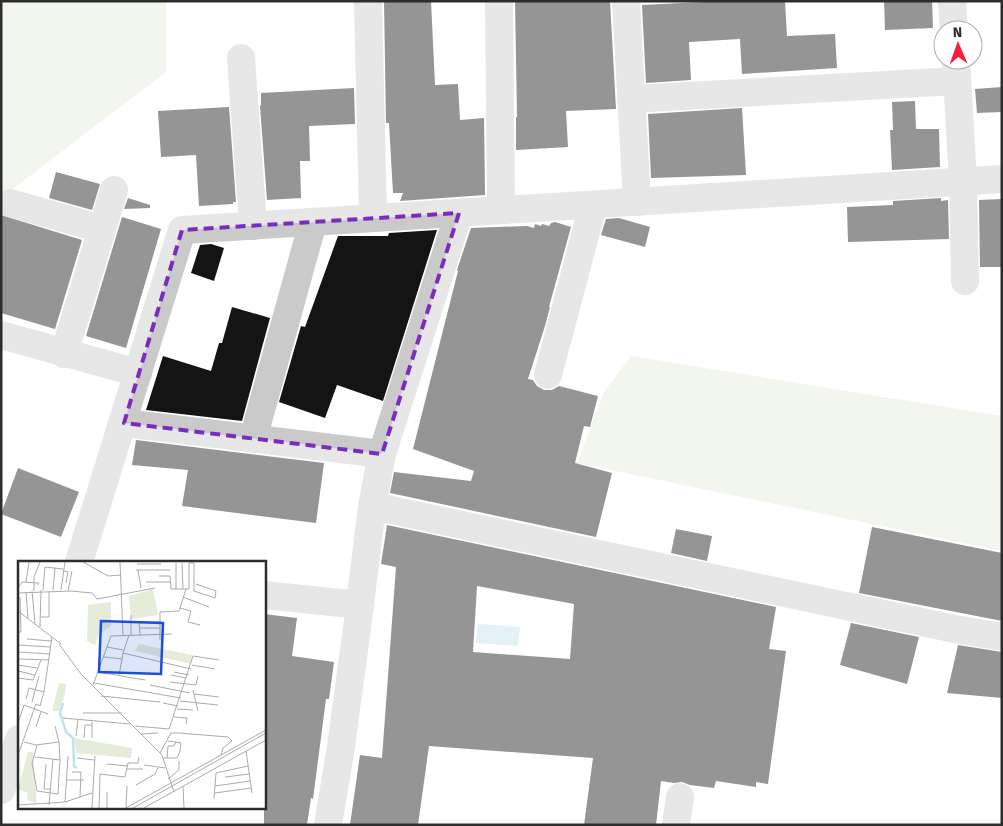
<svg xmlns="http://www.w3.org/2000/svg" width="1003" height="826" viewBox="0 0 1003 826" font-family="'Fira Sans',sans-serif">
<rect width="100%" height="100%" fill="#fff"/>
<!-- green -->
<g fill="#e5ecd9">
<path d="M1,1H166V72L1,198Z"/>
<path d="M631,356L1002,416V551L577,463L604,392Z"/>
</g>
<!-- water -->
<path fill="#c3e0ee" d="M478,624L520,627L518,646L476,643Z"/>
<!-- building -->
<g fill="#141414" fill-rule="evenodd">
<path d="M384,1H431L435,85L458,84L460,120L484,118L485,195L400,201L403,193H393L389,123H386Z"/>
<path d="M515,1H610L616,109L566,111L568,147L516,150V117H517Z"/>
<path d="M722,1H785L787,36L835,34L837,68L742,74L740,39L689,42L691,80L646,83L642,5Z"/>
<path d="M884,1H932L933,28L885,30Z"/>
<path d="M1002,87V112L977,113L975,89Z"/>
<path d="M354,88L355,124L309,126L310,161H300L301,198L267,200L260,106L261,105V93Z"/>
<path d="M915,101L916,129H939L940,167L892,170L890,130H893L892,102Z"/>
<path d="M229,107L236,202H233V204L199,206L196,155L161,157L158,111Z"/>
<path d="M742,108L746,175L651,178L648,114Z"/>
<path d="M56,172L100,184L92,210L49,198Z"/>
<path d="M128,198L150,205V208L124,209Z"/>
<path d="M941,198V201L948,200L949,239L848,242L847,207L893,205V201Z"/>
<path d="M1002,199V267H980L979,200Z"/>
<path d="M1,215L82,240L55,329L1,313Z"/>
<path d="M122,217L161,229L126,348L86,336Z"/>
<path d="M619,218L650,227L645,247L601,235L606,219Z"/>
<path d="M555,222L571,227L549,307H550L545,326L528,379L533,380L537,386L544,390H552L559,386L598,396L590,427L584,426L575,463L612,473L596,537L390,493L394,472L471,481L474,471L413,449L458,271L457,270L471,228L527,226L534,228L535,224L541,226L542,224L549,226L551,223Z"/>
<path d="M437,230L383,401L337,385L325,418L279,402L301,326L305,327L338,236H388L389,233Z"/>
<path d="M211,244L224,248L214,281L191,273L200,245Z"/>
<path d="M232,307L270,318L242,421L146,410L163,356L211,371L219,343H222Z"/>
<path d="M136,440L324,463L316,523L182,506L188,470L132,465Z"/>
<path d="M18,468L79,492L61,537L1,514Z"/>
<path d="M387,525L776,607L769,649L786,651L768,784L756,782V787L716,781L714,788L690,785L682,782L674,783L661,781L656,825H584L593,758L429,746L418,825H350L360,755L382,758L396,567L381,564ZM477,586L574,604L570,659L473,652Z"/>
<path d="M872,527L1002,553V621L859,593Z"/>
<path d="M676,529L712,536L707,561L671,553Z"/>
<path d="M264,614L297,618L292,656L334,662L329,699H326L313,799L311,798L307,825H264Z"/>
<path d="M851,623L919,637L907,684L840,665Z"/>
<path d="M958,645L1002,652V698L947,693Z"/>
</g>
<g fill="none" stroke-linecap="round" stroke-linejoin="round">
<!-- street -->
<g stroke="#cacaca" stroke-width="28">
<path d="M368,1L373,218"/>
<path d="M499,1L501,210"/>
<path d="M626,1L637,202"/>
<path d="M952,1L954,30"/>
<path d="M241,58L253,226"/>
<path d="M956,60L963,181L965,281"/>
<path d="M631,99L957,81"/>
<path d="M10,203L102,229"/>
<path d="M1,335L138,373"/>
<path d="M64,354L114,190"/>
<path d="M548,375L593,205"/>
<path d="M124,423L382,454"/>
<path d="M253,439L313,222"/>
<path d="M372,506L382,454L459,213"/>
<path d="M79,562L182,230L1002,179"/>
<path d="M264,595L360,605L372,506L955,629L1002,637"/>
<path d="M1,790L19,739"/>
<path d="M328,825L341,747L360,605"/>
<path d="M676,825L680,797"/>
</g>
</g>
<!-- marked area -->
<path d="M0 0H1003V826H0ZM459,213L382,454L124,423L182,230Z" fill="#fff" fill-opacity=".55" fill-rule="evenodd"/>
<path fill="none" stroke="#7b2cbf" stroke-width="4" stroke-dasharray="10 6" stroke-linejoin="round" d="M459,213L382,454L124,423L182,230Z"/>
<!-- overview -->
<g transform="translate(18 561)">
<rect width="248" height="248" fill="#fff"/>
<path d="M135,28L140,54L113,58L111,35ZM93,41V65L81,73L77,84L69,80L70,44ZM121,83L174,94L173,103L117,90ZM41,122L48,123L47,134L41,150H34ZM56,177L114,187L113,197L58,192ZM10,191H15L19,243L9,239L10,232L0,228Z" fill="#e5ecd9"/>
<path fill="none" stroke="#c3e0ee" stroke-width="2.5" d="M45,142L42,152L48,171L55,177L56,205L59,207"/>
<path fill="none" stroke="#ababab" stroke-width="1" d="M65,1L90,15L103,14M102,1L105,74M158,2V28M164,2L165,28M119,3H143M118,9H152M120,9L123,27M45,10L50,11L48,22M141,15H152L153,28H171M8,21L11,1M128,21H152M0,27L4,21L21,22L20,24M171,28V2H176V30L197,37L198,30L178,23M25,29L27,6L45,8M35,29L37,7M43,29L47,1M14,30L17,62M16,30V16L22,1M50,30L54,10M8,31L10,57M0,32L53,30L74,32L79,38L137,27M165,36L191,46M162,47L168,28M0,50L43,83M23,56H31V31M22,66L23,29M121,67H142M0,71H3L2,36M113,74V54M122,74L121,61H142M9,78L33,80M142,79V51L161,50L162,47L173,50L170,61L182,64M41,83L63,113L144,194L156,231M0,84L32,86M89,86L105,89M0,91L32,93M105,92L111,74M86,96L104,98L105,92L173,108M0,98L31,99M0,104L19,107M174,104L197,108M0,110L17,114M80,111L127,119M156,111L171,114M101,114L104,98M153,114L168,117M0,117L15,119L23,99M152,121L178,124L180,115M76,122L163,137M75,124L93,75L154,73M132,124L172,132M175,129L180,150M176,133L201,136M83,135L142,141M8,138L11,127L26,131M162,140L200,144M14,141L21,115M145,142L160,145M159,148L175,149M65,152H104M156,156L169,157L168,163M45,157L112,163M0,162L6,144L30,153M37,165L41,181M117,165L151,168L175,95L201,99M18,166L23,151M123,173L140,172M58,175L60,158M66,177L67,164H74M74,177V161M6,181L18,184L41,181L42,199M228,190L234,232M142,192L153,172H161L210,176L214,180L205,187L203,194M0,194L18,143L22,145L26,131L34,76M17,196L42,199L40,233L19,230L14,202L19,184M59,197L76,199M145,197H159L162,190L163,182L150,180M149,197L150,185H156L158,181M28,203L26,228H32M89,203L110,205M126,204L147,207M109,208H125M54,211H63L62,236M207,216L231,213M150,218L161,209V200M48,219H66M118,224L137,213L140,207M165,225L166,247M197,225L232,220M197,232L233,227M196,238L198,212L230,205M47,241L50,195M0,244L47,241L74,232M31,244L35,198M74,247L77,195M81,247L82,213L107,216L110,202H120L121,196M89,247V231M108,247L109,225M108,247L248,169M115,247L248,172M126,247L248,179"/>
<path fill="#1d4ed8" fill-opacity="0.15" stroke="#1d4ed8" stroke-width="2.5" d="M83,60L145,62L143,113L81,111Z"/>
<rect width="248" height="248" fill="none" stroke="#2d2d2d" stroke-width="2.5"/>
</g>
<!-- border -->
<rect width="1003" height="826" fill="none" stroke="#2d2d2d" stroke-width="5"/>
<!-- north arrow -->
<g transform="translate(958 45) rotate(358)"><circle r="24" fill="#ffffff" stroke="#ababab"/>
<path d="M0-4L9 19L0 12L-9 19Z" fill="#f51f3a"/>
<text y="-8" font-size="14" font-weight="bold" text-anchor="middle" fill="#2d2d2d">N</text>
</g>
</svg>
